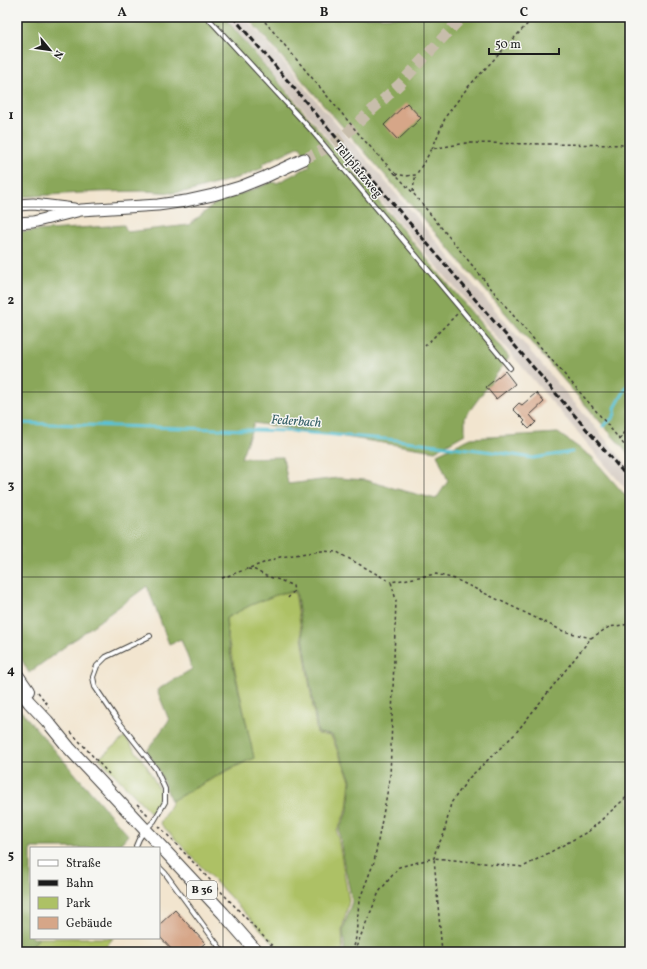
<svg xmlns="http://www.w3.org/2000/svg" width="647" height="969" viewBox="0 0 647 969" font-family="Vollkorn,serif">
<rect width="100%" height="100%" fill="#f6f6f2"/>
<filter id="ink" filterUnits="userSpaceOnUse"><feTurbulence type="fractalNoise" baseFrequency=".025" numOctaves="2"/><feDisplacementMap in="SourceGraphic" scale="8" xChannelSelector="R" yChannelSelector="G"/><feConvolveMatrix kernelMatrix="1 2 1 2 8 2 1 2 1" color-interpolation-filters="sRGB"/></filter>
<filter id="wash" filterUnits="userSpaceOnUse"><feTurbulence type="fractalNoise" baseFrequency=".012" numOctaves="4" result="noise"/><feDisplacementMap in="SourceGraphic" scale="16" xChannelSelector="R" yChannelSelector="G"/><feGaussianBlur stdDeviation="0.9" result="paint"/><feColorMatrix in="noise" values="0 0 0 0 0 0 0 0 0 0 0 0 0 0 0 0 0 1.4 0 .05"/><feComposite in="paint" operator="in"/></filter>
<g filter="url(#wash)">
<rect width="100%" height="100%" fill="#f2e5cf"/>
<!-- industrial -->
<path fill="#cec2b9" d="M225,17H245L630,468V494Z"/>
<!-- green -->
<g fill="#adc165" stroke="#646e40">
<path d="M295,592L317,734L331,736L350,780L347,809L337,831L349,901L342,930L343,952H282L160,823L173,800L229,770L254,758L228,638L226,618L251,605L281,593Z"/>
<path d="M125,737L146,765L160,791L159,804L151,813L99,758Z"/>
<path d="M39,938H113L102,952H26Z"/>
</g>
<!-- forest -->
<g fill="#8aa75a" stroke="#53623b">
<path d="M17,17H224L509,357L465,417V434L435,451L254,423L241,458L283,457L288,484L338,478L365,480L393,488L436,499L448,481L437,454L471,438L558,433L592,457L630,501V952H345L343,930L352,901L343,859L339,830L348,810L351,780L332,735L318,733L296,591L281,593L251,605L226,618L227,639L254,758L229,769L171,801L158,768L147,751L169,720L157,690L192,669L181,639L169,644L147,586L29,673L17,651V232L124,225L127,232L189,225L217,202L252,190L272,182L277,183L310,166L300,146L262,164L263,168L240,177L191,191L172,193L146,191L97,192L17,197Z"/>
<path d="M247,17H630V456Z"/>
<path d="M17,709L20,710L128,835L117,848H31V938H39L26,952H17Z"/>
</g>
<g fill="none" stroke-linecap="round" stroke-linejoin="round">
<!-- stream -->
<g stroke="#59c2d6" stroke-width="3">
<path d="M17,423L287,431L397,440L501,453L533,458L572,452"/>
<path d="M603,426C609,421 617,417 615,408L630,381"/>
</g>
</g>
<g id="blocks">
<!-- building -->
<g fill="#d6a688">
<path d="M407,103L421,118L398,140L384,125Z"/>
<path d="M505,371L515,384L496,399L486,387Z"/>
<path d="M536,393L544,402L530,415L536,422L529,429L523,423L525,421L513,409L519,403L522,405Z"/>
<path d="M175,910L205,943L195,952H174L159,936V925Z"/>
</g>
</g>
</g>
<g filter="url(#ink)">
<use href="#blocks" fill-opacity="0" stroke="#3c3a37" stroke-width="1"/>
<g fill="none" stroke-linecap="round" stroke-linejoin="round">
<!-- secondary-tunnel -->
<path stroke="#c7bdab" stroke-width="11" stroke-dasharray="11 5.5" stroke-linecap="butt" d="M304,159L329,147L346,134L400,84L462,17"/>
<defs>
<g id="lane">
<path d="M207,17L312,131L510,368"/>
<path d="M137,848L136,846L139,839L145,830L154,821L165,802V789L156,769L116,718L95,687L93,677L97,666L106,657L150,636"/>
<path d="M159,867L165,873L223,952"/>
</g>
<g id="secondary">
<path d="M17,205L33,204L74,209"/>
<path d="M17,223L33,222L81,210L158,205L186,201L213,195L240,187L265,177L304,159"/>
</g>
<g id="primary">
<path d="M17,675L28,691"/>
<path d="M17,686L29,702L47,721L69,748L223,913L257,952"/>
</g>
</defs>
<!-- lane casing -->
<use href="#lane" stroke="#3c3a37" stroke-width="6"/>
<!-- secondary casing -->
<use href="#secondary" stroke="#3c3a37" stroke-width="13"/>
<!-- primary casing -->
<use href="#primary" stroke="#3c3a37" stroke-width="14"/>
<!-- path -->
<g stroke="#3c3a37" stroke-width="1.5" stroke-dasharray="3 3" stroke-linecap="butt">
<path d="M261,17L364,140L413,193L517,320L597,412L630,452"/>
<path d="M432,149L446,116L468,87L534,17"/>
<path d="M395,174L406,176L416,175L432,149L466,143L630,145"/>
<path d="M413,192L414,183L416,175"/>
<path d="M425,346L457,314"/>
<path d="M620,440L630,419"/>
<path d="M248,569L255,570L266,576L280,580L293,586L294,591L288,598"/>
<path d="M222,578L280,557L321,551L337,552L391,582"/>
<path d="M17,659L21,666"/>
<path d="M38,692L49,707"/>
<path d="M71,732L109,774"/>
<path d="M137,804L149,816"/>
<path d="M159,826L278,952"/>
<path d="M353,952L356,937L359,901L374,862L390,778L396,600L391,582L436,574L455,579L563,631L591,638"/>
<path d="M354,952L379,892L399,867L434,858L436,849L444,834L451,803L469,778L515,734L591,638L609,627L630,624"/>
<path d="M442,952L434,858L523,867L589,831L630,794"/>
</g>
<!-- lane -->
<use href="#lane" stroke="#fff" stroke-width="4"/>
<!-- secondary -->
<use href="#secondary" stroke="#fff" stroke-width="11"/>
<!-- primary -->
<use href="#primary" stroke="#fff" stroke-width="12"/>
<!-- rail -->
<path stroke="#1c1c1c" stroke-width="3" stroke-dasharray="6 3" stroke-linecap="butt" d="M233,17L630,480"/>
</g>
</g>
<!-- grid -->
<path fill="none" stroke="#1c1c1c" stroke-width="1" stroke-opacity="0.55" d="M223,17V952M424,17V952M17,207H630M17,392H630M17,577H630M17,762H630"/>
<g text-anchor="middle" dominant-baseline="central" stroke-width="3" stroke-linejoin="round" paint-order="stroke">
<!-- shield labels -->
<rect fill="#f6f6f2" stroke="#5d5d5c" stroke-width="1" x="187" y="881" width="30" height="18" rx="3"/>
<g font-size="11" font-weight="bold" fill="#1c1c1c">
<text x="202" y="890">B 36</text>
</g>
<!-- street labels -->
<g font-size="12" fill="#1c1c1c" stroke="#f6f6f2">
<text transform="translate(358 171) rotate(50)">Tellplatzweg</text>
</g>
<!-- water labels -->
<g font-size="13" font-style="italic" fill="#345e66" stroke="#f6f6f2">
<text transform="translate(296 422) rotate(4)">Federbach</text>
</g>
</g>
<!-- margin -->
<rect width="647" height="969" fill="none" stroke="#f6f6f2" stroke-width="44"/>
<!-- legend -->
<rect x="30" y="847" width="130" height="92" fill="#f6f6f2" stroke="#9f9f9c"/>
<rect x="38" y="860" width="20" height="6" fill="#ffffff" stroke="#9f9f9c"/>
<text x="66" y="867" font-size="12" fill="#1c1c1c">Straße</text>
<rect x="38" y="880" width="20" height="6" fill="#1c1c1c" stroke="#9f9f9c"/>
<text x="66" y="887" font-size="12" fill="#1c1c1c">Bahn</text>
<rect x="38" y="897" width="20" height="12" fill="#adc165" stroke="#9f9f9c"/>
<text x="66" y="907" font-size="12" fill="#1c1c1c">Park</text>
<rect x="38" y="917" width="20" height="12" fill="#d6a688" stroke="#9f9f9c"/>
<text x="66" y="927" font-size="12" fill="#1c1c1c">Gebäude</text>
<!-- north arrow -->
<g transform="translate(50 50) rotate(119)" stroke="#f6f6f2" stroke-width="3" paint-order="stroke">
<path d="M0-3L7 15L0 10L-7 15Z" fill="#1c1c1c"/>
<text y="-6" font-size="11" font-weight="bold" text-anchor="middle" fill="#1c1c1c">N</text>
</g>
<!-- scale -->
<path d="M489 48v6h70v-6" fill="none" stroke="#1c1c1c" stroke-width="2"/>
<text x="495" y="48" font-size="12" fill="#1c1c1c" stroke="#f6f6f2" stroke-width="3" paint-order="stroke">50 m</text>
<rect x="22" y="22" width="603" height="925" fill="none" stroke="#1c1c1c" stroke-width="1.5"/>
<g font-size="13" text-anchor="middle" font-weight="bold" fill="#1c1c1c">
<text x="122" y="16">A</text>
<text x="324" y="16">B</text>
<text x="524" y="16">C</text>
<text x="11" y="119">1</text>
<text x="11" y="304">2</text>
<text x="11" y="489">3</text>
<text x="11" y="674">4</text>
<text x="11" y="859">5</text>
</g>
</svg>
